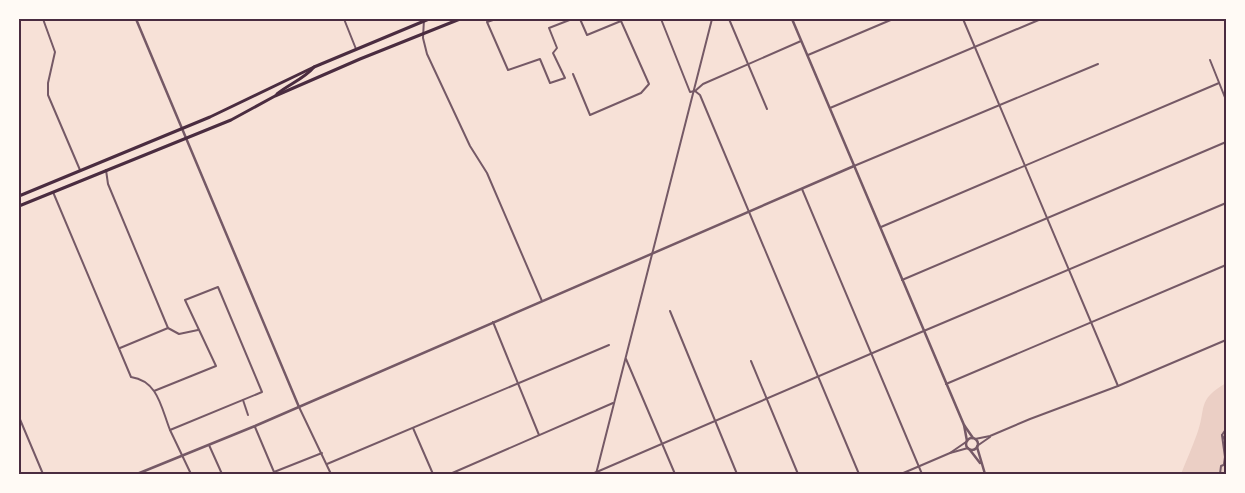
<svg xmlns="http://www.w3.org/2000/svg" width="1245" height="493" viewBox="0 0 1245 493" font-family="Barlow,sans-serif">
<rect width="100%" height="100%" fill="#f7e1d7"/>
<!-- green -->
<path fill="#ebcfc5" d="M1226,383V474H1181C1186,461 1192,448 1197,434C1207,407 1196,401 1226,383Z"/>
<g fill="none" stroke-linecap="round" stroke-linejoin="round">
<!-- pedestrian -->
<g stroke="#755966" stroke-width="2">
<path d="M1226,429L1222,435L1226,442"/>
<path d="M1222,435L1225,457L1224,464"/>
<path d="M1220,474L1221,466L1226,464"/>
</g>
<!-- minor -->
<g stroke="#755966" stroke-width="2">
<path d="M43,19L55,52L48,83V95L80,170"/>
<path d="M344,19L356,49"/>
<path d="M424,19L423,38L427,54L470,146L487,173L542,301"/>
<path d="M496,19L487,22L508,70L540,59L550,83L565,78L553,53L557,48L549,28L572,19"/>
<path d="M661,19L690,92L695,91L700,95L859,474"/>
<path d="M729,19L767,109"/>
<path d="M963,19L1118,386"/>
<path d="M808,55L893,19"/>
<path d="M1210,60L1226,100"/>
<path d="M573,74L590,115L641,93L649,84L621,21L587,35L580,19"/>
<path d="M695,91L703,84L801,41"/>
<path d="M830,108L1041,19"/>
<path d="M854,166L1098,64"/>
<path d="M106,170L108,184L168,328L179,334L198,330"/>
<path d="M802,189L922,474"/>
<path d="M53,192L131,377C158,381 161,407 170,430L262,392L218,287L185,300L216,366L154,391"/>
<path d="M881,227L1219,83"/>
<path d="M902,280L1226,142"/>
<path d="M670,311L737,474"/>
<path d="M493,322L539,435"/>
<path d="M120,348L168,328"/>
<path d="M626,359L675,474"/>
<path d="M751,361L798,474"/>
<path d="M946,384L1226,265"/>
<path d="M243,400L248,415"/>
<path d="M299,407L331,474"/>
<path d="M19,417L43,474"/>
<path d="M255,427L274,472L322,453"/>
<path d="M413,428L433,474"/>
<path d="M170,430L191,474"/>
<path d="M975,439L990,436L1030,419L1118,386L1226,340"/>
<path d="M209,445L222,474"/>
<path d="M977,446L990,437"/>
<path d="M950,453L968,448"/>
<path d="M327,464L609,345"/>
<path d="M450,474L613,403"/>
<path d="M592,474L919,333L1226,203"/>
<path d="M596,474L712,19"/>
<path d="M901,474L950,453L966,442"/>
</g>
<!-- tertiary -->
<g stroke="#755966" stroke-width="2.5">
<path d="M136,19L299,407"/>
<path d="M792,19L964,425L967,441"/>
<path d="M964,425L973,438"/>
<circle cx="972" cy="444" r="6"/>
<path d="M977,447L985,474"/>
<path d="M970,450L980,463"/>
<path d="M137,474L255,426L854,166"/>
</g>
<!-- primary -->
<g stroke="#4a2c40" stroke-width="3">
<path d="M277,94C289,84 304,79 314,67"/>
<path d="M19,196L210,117L314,67L429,19"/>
<path d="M19,206L231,120L275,96L360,59L460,19"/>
</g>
</g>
<!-- border -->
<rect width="1245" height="493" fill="none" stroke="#fffaf5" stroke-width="40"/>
<rect x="20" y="20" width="1205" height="453" fill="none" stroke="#4a2c40" stroke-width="2"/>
</svg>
